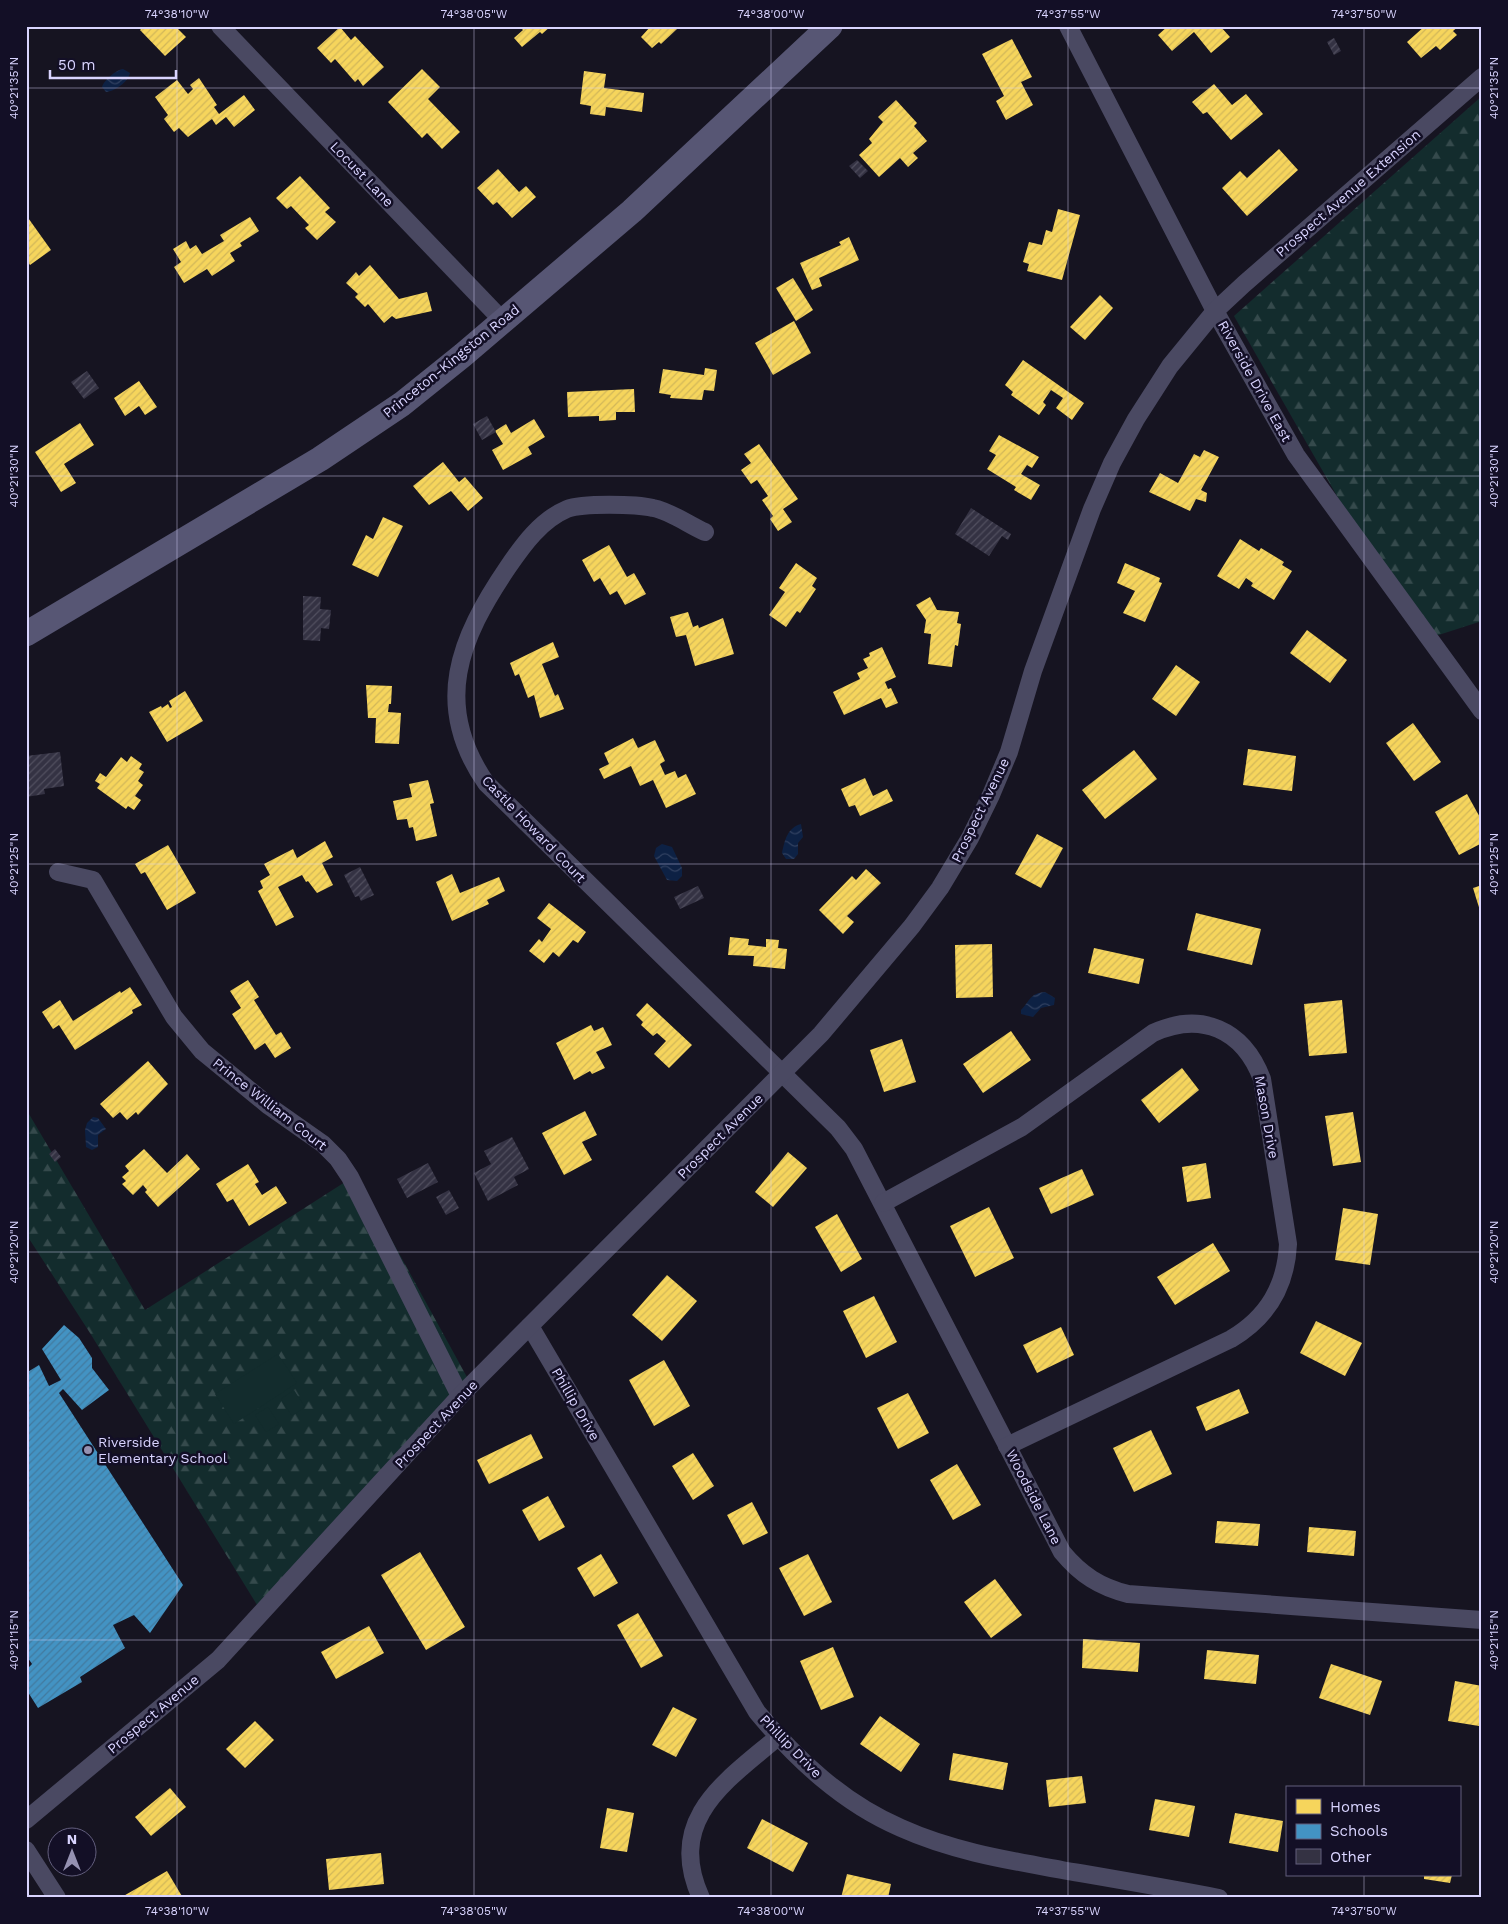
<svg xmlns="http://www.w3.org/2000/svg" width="1508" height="1924" viewBox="0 0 1508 1924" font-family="'Work Sans',sans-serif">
<defs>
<pattern id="forest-firs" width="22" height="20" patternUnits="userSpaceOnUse" patternTransform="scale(1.25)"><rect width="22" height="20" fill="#132c2d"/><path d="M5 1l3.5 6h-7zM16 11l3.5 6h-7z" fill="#354a4c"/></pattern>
<pattern id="water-waves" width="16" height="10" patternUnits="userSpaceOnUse" patternTransform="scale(1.25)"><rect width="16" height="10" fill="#0d2144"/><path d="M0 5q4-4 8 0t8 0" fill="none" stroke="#304060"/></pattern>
<pattern id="homes-hatch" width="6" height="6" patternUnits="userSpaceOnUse" patternTransform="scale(1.25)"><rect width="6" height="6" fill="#f6d55c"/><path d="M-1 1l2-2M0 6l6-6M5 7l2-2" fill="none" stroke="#d2b759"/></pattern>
<pattern id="schools-hatch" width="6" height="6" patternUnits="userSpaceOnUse" patternTransform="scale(1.25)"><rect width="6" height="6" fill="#4393c3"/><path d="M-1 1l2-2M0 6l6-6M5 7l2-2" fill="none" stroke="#427a9f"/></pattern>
<pattern id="building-hatch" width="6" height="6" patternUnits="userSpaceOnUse" patternTransform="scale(1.25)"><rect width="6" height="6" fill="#343243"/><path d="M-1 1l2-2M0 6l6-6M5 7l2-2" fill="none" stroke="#514f5f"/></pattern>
</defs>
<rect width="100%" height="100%" fill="#161421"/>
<!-- forest -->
<g fill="url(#forest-firs)">
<path d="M1482,96V621L1420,641L1234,316Z"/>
<path d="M26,1109L145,1310L356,1175L473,1388L265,1618L90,1333L26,1234Z"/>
</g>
<!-- garden -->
<g fill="#132c2d">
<path d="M278,1354L297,1383L234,1424L215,1394Z"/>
<path d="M294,1390L305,1407L292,1416L281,1399Z"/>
<path d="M268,1407L279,1424L266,1432L255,1415Z"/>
</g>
<!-- water -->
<g fill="url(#water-waves)">
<path d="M123,69L130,73C128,82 115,91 106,92L102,87C104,80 116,70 123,69Z"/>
<path d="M801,824L803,837L798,843V854L794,859H786L782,853C785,840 787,828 801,824Z"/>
<path d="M662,844L672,847L682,868V876L677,881L667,880L654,856L656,848Z"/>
<path d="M1045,992L1055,998L1054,1005L1041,1008L1033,1017L1021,1014V1010C1030,1001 1030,993 1045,992Z"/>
<path d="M93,1117L98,1118L106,1129L98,1135V1147L92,1150L86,1147L85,1130L87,1123Z"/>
</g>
<!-- homes -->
<g fill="url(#homes-hatch)">
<path d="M144,26H175L186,37L165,56L140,30Z"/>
<path d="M519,26H551L542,34L540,32L522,47L514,38L523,30Z"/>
<path d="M651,26H674L677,29L661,44L659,42L652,48L641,37Z"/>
<path d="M1168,26H1220L1230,37L1211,53L1194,32L1172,51L1158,35Z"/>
<path d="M1425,26H1459L1453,31L1457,35L1440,50L1436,46L1421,58L1407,42Z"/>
<path d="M340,27L351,40L355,36L384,67L363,86L358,79L355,82L335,59L331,63L317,48Z"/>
<path d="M1012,39L1032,77L1021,82L1033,105L1006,120L996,101L1004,96L982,54Z"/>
<path d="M422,69L440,87L428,99L460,132L442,149L427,133L422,138L388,102Z"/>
<path d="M584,71L606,74L604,88L644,93L642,112L606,107L605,116L590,114L591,106L580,104Z"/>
<path d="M199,78L217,105L214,107L219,114L244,95L255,110L234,127L226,117L216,125L212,119L188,137L179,128L174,132L164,119L168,115L155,97L177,80L188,94L193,89L190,85Z"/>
<path d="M1214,84L1232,105L1246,94L1263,114L1231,140L1207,112L1203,114L1192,102Z"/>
<path d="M896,100L917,123L914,126L927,141L913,153L918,158L908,167L900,158L879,177L859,155L872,143L869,139L883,122L878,117Z"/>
<path d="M1279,149L1298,170L1247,216L1222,188L1240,171L1247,178Z"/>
<path d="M498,169L519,192L526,186L536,197L512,218L497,202L493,205L477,188Z"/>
<path d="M300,176L330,208L325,212L336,222L317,240L305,228L309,225L291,206L287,209L276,198Z"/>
<path d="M1058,209L1080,215L1062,280L1027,271L1029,264L1023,262L1029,242L1042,245L1046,230L1052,232Z"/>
<path d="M26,215L51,250L30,265L26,259Z"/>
<path d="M250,217L259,231L240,243L242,246L230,253L235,261L212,276L207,269L184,283L174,267L181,262L173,249L186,241L190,249L196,245L202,254L224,241L220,235Z"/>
<path d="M849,237L859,260L819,278L822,286L812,290L800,263L841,245L839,242Z"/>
<path d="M370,265L399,299L427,292L432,311L396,319L392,316L384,323L368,304L365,307L355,297L358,294L346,283L356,272L359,276Z"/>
<path d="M793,278L813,310L796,321L776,288Z"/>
<path d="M1100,295L1113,308L1085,340L1070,327Z"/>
<path d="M794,321L811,353L773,375L755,343Z"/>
<path d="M1023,360L1084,403L1072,420L1056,408L1063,398L1051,390L1043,402L1046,405L1039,415L1011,395L1013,392L1005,385Z"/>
<path d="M705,368L717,370L714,391L704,390L702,400L670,398L671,395L659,393L663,369L704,375Z"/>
<path d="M139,381L157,407L145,415L139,406L125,416L114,398Z"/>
<path d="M634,389L635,412H616V420L599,421V416L568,417L567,392Z"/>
<path d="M534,419L545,437L528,447L532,454L503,470L492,450L503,444L495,431L506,424L511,433Z"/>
<path d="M80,423L94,445L64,464L76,483L61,492L35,452Z"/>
<path d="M999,435L1039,457L1032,468L1027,465L1021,474L1040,485L1031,500L1014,490L1016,487L987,469L996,455L989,451Z"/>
<path d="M759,444L798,499L783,509L792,522L778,531L770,519L773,516L762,500L768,496L757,480L751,484L741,470L751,463L744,454Z"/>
<path d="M1204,450L1219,457L1201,490L1207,493L1206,502L1196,499L1190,511L1149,492L1160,473L1178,483L1194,454L1200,457Z"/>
<path d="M443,462L459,482L465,477L483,498L468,511L451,491L429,505L413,486Z"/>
<path d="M383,517L403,526L378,577L352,565L366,535L373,539Z"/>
<path d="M1240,539L1259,551L1261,548L1284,562L1282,565L1292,571L1274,600L1251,586L1253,583L1246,578L1239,589L1217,576Z"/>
<path d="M609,545L627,577L634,573L646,594L625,605L617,591L610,595L600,578L594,582L582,560Z"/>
<path d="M796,563L817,578L812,586L816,589L800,613L797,611L786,627L769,615L785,592L779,588Z"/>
<path d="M1125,563L1160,578L1159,582L1162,583L1145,622L1123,613L1135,591L1117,583Z"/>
<path d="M930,597L937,610L959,612L957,623L961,624L958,646L955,645L952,667L928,664L931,634L924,633L926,620L916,605Z"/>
<path d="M688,612L693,627L698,625L699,628L723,618L734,654L695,666L686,635L676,637L670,617Z"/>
<path d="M1307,630L1347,660L1330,683L1290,653Z"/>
<path d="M553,642L559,657L542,664L555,696L558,694L564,709L540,718L534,695L528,698L519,674L515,676L510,663Z"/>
<path d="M882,647L896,677L885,682L888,689L891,688L898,703L886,708L881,698L844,715L833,692L860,679L857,673L868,668L863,659L870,656L869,653Z"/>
<path d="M1176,665L1200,682L1176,716L1152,699Z"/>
<path d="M366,685L392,686L391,704H389L388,712L401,713L399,744L375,743L376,718H368Z"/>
<path d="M185,691L203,721L167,742L149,712L161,706L162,708L168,704L170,708L172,707L169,701Z"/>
<path d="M1413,723L1441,762L1414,781L1386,743Z"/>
<path d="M633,738L638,748L655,740L665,761L660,764L665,775L675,771L678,778L686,774L696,794L666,808L653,780L640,786L631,766L604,779L599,769L609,764L604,753Z"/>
<path d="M1248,749L1296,756L1292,791L1243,785Z"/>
<path d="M1134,750L1157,779L1105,819L1082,790Z"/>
<path d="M131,756L142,764L139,769L144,772L138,781L143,785L135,796L141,800L134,810L128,806L126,809L97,788L100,784L95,781L100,773L106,777L121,757L127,762Z"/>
<path d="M865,778L873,796L887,789L893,801L860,816L855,805L849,807L841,789Z"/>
<path d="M428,780L434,803L430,804L437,836L416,841L413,827L409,828L407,819L397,820L393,801L412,797L409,784Z"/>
<path d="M1467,794L1482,821V843L1459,855L1435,812Z"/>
<path d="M1037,834L1063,848L1041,888L1015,874Z"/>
<path d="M325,841L333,857L322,863L333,885L317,893L308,881L306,882L302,875L278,887L294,917L276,926L258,891L263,888L260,881L270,875L264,864L293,849L297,858Z"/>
<path d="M168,845L196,893L167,910L145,872L141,874L135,864Z"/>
<path d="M866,869L881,883L847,916L854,922L843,934L819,910L852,876L856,880Z"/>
<path d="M452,874L460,893L499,877L505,891L487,900L489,904L452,921L436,882Z"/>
<path d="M1482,885V914H1481L1473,888Z"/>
<path d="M549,903L586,932L578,943L573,940L559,957L553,952L544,963L529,951L539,939L542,942L551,929L537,918Z"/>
<path d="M1196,913L1261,929L1252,965L1187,950Z"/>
<path d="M730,937L749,939L748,945L766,947V939L779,940L778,948L787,949L785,969L753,966L754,956L728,955Z"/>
<path d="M992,944L993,997L956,998L955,945Z"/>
<path d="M1094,948L1144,959L1139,984L1088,973Z"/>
<path d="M248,980L259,997L254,1000L276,1035L281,1032L291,1048L275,1058L265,1043L255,1050L232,1014L241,1008L230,991Z"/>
<path d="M130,987L142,1005L132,1010L133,1013L75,1050L59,1025L53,1029L42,1012L60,1000L73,1021L120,991L121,993Z"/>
<path d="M1342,1000L1347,1053L1309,1056L1304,1004Z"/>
<path d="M647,1003L692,1045L669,1068L654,1054L666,1041L657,1033L653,1036L641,1025L643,1022L636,1015Z"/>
<path d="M591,1025L594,1031L603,1027L612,1045L596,1052L605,1068L592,1074L590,1071L574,1080L556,1043Z"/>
<path d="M1011,1031L1031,1060L983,1093L963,1064Z"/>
<path d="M902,1039L916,1082L884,1092L870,1050Z"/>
<path d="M148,1061L168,1084L138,1115L136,1112L127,1120L120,1112L113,1118L100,1104Z"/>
<path d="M1182,1068L1199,1090L1159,1123L1141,1100Z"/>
<path d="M585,1111L597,1135L582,1142L592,1160L564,1175L542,1133Z"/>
<path d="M1353,1112L1361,1162L1333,1166L1325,1116Z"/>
<path d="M144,1149L167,1173L187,1154L200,1169L158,1207L145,1192L147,1190L143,1185L133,1195L122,1184L126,1181L122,1177L129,1171L125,1166Z"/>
<path d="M788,1152L807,1168L773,1207L755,1192Z"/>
<path d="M1206,1163L1211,1198L1187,1202L1182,1167Z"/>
<path d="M248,1164L259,1182L255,1184L262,1195L276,1186L287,1203L249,1226L233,1199L227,1202L216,1184Z"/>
<path d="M1082,1169L1094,1195L1051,1214L1039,1188Z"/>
<path d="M989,1207L1014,1258L975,1277L950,1226Z"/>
<path d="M1343,1208L1378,1214L1370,1265L1335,1260Z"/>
<path d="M837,1214L862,1259L841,1272L815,1227Z"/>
<path d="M1213,1243L1230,1271L1175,1305L1157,1277Z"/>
<path d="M667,1275L697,1301L662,1341L632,1315Z"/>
<path d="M874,1296L897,1342L866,1358L843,1311Z"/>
<path d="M1316,1321L1362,1343L1345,1376L1300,1353Z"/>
<path d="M1061,1327L1074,1355L1037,1373L1023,1345Z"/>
<path d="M664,1360L690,1406L654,1426L629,1380Z"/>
<path d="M1239,1389L1249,1413L1206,1431L1196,1407Z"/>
<path d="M908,1393L929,1433L898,1449L877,1408Z"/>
<path d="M1151,1430L1172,1474L1134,1492L1113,1448Z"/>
<path d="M531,1434L543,1458L489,1484L477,1460Z"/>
<path d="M693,1453L714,1486L693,1500L672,1466Z"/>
<path d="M957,1464L981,1505L953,1520L930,1480Z"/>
<path d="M548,1496L565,1527L539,1541L522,1510Z"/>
<path d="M752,1502L768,1533L743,1545L727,1515Z"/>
<path d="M1217,1521L1260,1524L1258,1546L1215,1543Z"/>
<path d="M1309,1527L1356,1531L1354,1556L1307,1552Z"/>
<path d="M420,1552L465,1627L426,1650L381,1575Z"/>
<path d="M601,1554L618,1583L594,1597L577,1568Z"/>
<path d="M808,1554L832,1602L804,1616L779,1568Z"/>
<path d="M995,1579L1022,1615L991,1638L964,1602Z"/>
<path d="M638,1613L663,1656L641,1668L617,1625Z"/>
<path d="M369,1626L384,1653L336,1679L321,1652Z"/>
<path d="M1083,1639L1140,1643L1138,1672L1082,1668Z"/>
<path d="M833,1647L854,1697L821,1710L800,1661Z"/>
<path d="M1207,1650L1259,1655L1256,1684L1204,1679Z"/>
<path d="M1331,1664L1382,1681L1370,1715L1319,1698Z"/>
<path d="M1455,1681L1482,1686L1479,1726L1448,1721Z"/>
<path d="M673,1707L697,1719L676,1757L652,1745Z"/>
<path d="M880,1716L920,1744L901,1772L860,1744Z"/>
<path d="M255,1721L274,1740L245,1768L226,1749Z"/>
<path d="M953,1753L1008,1763L1003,1790L949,1780Z"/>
<path d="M1082,1776L1086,1803L1049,1807L1046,1780Z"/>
<path d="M170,1788L186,1807L151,1836L135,1817Z"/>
<path d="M1155,1799L1195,1806L1189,1837L1149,1830Z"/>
<path d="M607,1808L634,1813L627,1852L600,1848Z"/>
<path d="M1235,1813L1283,1821L1278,1852L1229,1843Z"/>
<path d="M762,1819L808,1843L793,1872L747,1848Z"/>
<path d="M381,1853L384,1884L329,1890L326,1859Z"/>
<path d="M167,1871L183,1898H120Z"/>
<path d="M847,1874L891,1884L888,1898H841Z"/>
<path d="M1424,1875H1452L1450,1883L1424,1879Z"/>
</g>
<!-- schools -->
<path fill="url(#schools-hatch)" d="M64,1325L79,1338L92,1358V1368L109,1390L82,1410L63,1389L59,1393L183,1585L150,1633L134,1615L113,1625L125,1648L80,1677L82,1682L38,1708L26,1689V1670L32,1664L26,1655V1373L39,1365L49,1386L61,1380L42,1349Z"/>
<!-- building -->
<g fill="url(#building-hatch)">
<path d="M1334,38L1341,51L1334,55L1327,42Z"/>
<path d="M857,160L868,171L860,178L849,166Z"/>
<path d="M87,371L99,388L84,399L71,382Z"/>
<path d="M487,416L496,432L482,440L473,424Z"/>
<path d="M971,508L1011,534L1008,540L1002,536L989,556L955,534Z"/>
<path d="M303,596L321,597L320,609L331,610L329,629L321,628L320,641L303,640Z"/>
<path d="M60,752L64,786L44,789L45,794L26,797V756Z"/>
<path d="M360,867L374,895L361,901L359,896L355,897L344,875Z"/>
<path d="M698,886L704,898L680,909L674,897Z"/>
<path d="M512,1137L529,1169L514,1177L518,1185L488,1201L474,1173L491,1164L484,1151Z"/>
<path d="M55,1149L61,1157L55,1162L49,1154Z"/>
<path d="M428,1163L438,1182L407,1198L397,1179Z"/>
<path d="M449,1190L459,1208L446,1215L436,1197Z"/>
</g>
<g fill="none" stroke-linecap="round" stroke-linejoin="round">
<!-- minor -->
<g stroke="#4a4962" stroke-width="18">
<path d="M220,26L503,321"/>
<path d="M1068,26L1215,311L1296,455L1482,711"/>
<path d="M705,532C689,525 670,511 653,508C636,504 582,503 567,509C541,520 523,545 508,567C459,639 432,705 486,783L838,1128L854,1149L1062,1552C1081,1575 1100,1587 1128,1594L1482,1620"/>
<path d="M58,872L93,880L174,1017L202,1051L269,1106L323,1144L338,1159L350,1177L460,1396"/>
<path d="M883,1203L1022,1127L1153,1033C1201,1011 1243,1029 1262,1079L1288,1244C1286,1286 1268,1317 1231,1339L1007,1446"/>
<path d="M530,1326L757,1712C797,1760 843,1803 901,1828C952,1851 1007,1860 1062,1870C1114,1879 1167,1888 1219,1898"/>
<path d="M26,1820L218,1660L460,1396L821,1034L912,926L940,888L970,838L991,795L1009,752L1033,671L1092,509L1112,463L1136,419L1170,366L1215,311L1244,284L1482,77"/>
<path d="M26,1850L57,1898"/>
<path d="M701,1898C665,1819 726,1781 778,1737"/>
</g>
<!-- secondary -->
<path stroke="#575674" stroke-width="25" d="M26,634L320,459L402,404L463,355L632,211L830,26"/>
</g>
<!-- ticks -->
<path fill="none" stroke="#d9d4ff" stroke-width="1" stroke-opacity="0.45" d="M177,26V1898M474,26V1898M771,26V1898M1068,26V1898M1364,26V1788M26,88H1482M26,476H1482M26,864H1482M26,1252H1482M26,1640H1482M1364,1875V1898"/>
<!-- markers -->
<circle fill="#9591b1" stroke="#130f26" stroke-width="2" cx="88" cy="1450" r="5"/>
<g text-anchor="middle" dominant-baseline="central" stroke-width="5" stroke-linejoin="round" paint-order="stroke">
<!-- street labels -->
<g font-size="14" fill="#d9d4ff" stroke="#130f26">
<text transform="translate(362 174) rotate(46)">Locust Lane</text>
<text transform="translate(1348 193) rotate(-41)">Prospect Avenue Extension</text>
<text transform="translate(451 361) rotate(-39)">Princeton-Kingston Road</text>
<text transform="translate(1255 381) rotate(61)">Riverside Drive East</text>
<text transform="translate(980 810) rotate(-64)">Prospect Avenue</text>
<text transform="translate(534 829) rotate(46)">Castle Howard Court</text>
<text transform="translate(270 1104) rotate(38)">Prince William Court</text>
<text transform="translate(1267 1117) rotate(80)">Mason Drive</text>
<text transform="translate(720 1136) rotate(-45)">Prospect Avenue</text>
<text transform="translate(576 1404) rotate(60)">Phillip Drive</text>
<text transform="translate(436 1424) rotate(-47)">Prospect Avenue</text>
<text transform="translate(1034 1497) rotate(63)">Woodside Lane</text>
<text transform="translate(153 1714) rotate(-40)">Prospect Avenue</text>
<text transform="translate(791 1746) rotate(46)">Phillip Drive</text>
</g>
<!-- poi labels -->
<g font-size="14" fill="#d9d4ff" stroke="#130f26" text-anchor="start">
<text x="98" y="1442">Riverside<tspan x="98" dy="16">Elementary School</tspan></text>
</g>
</g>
<!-- border -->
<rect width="1508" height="1924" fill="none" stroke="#130f26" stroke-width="55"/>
<!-- legend -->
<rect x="1286" y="1786" width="175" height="90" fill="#130f26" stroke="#625e7d"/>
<rect x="1296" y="1799" width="25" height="15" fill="#f6d55c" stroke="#625e7d"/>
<text x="1330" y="1812" font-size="15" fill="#d9d4ff">Homes</text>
<rect x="1296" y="1824" width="25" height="15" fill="#4393c3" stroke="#625e7d"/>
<text x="1330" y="1836" font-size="15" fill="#d9d4ff">Schools</text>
<rect x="1296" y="1849" width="25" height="15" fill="#343243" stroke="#625e7d"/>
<text x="1330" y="1862" font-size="15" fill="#d9d4ff">Other</text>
<!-- north arrow -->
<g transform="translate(72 1852)"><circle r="24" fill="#130f26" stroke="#625e7d"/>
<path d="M0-4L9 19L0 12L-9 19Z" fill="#9591b1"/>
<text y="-8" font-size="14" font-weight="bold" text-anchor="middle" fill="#d9d4ff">N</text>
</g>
<!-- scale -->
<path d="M50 70v8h126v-8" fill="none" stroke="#d9d4ff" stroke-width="2.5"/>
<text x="58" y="70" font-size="15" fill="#d9d4ff" stroke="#130f26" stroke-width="4" paint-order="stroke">50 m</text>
<rect x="28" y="28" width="1452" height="1868" fill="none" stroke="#d9d4ff" stroke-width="2"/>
<g font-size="12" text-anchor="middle" fill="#d9d4ff">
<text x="177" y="18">74°38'10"W</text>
<text x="474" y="18">74°38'05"W</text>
<text x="771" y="18">74°38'00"W</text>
<text x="1068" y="18">74°37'55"W</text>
<text x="1364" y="18">74°37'50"W</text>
<text transform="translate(14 88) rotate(-90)" y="4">40°21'35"N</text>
<text transform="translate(1494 88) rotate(-90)" y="4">40°21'35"N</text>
<text transform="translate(14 476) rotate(-90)" y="4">40°21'30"N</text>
<text transform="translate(1494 476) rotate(-90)" y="4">40°21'30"N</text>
<text transform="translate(14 864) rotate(-90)" y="4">40°21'25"N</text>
<text transform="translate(1494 864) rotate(-90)" y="4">40°21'25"N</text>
<text transform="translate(14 1252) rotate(-90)" y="4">40°21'20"N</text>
<text transform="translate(1494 1252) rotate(-90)" y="4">40°21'20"N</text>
<text transform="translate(14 1640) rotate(-90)" y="4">40°21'15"N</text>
<text transform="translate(1494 1640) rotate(-90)" y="4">40°21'15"N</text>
<text x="177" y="1915">74°38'10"W</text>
<text x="474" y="1915">74°38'05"W</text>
<text x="771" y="1915">74°38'00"W</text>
<text x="1068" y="1915">74°37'55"W</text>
<text x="1364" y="1915">74°37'50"W</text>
</g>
</svg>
